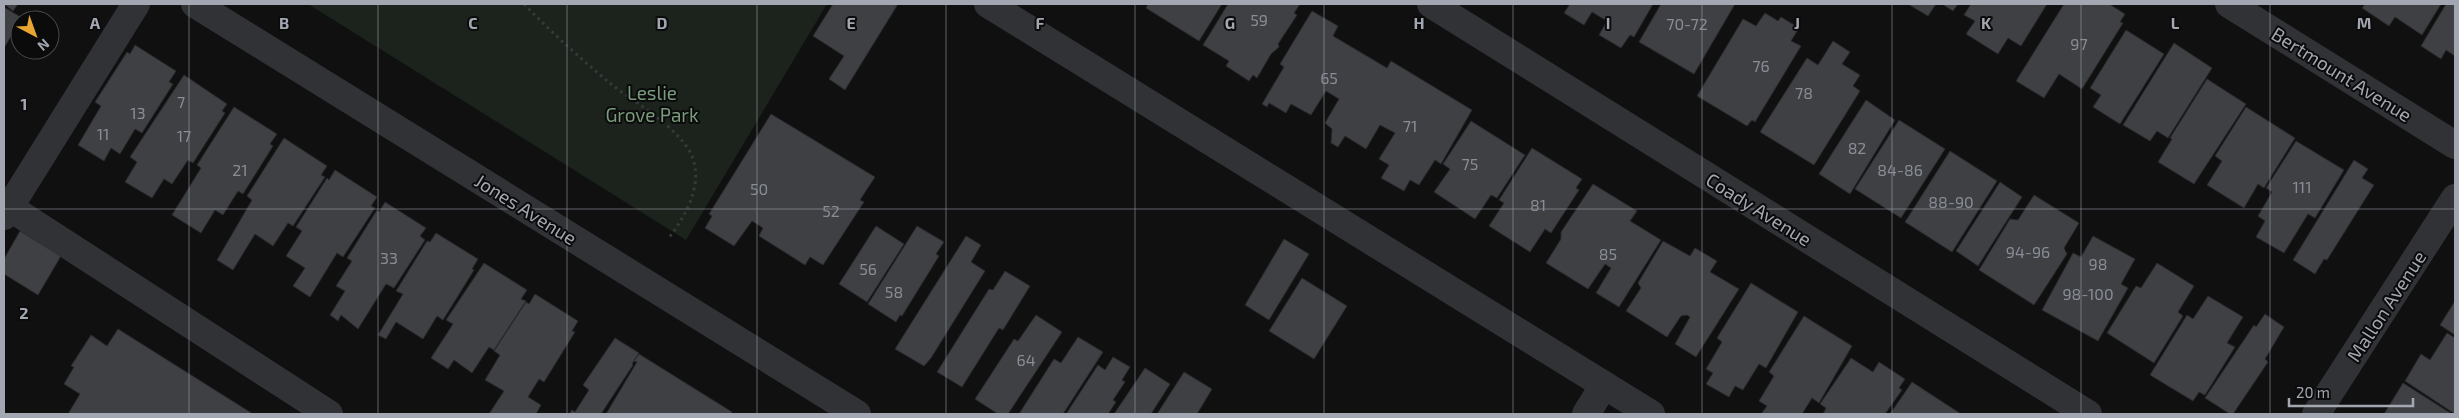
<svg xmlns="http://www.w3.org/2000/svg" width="2459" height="418" viewBox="0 0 2459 418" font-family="'Exo 2',sans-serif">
<rect width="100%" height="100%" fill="#101011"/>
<!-- green -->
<path fill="#1c231d" d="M308,4H827L686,240Z"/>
<!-- building -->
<g fill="#3f4044" stroke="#2a2a2d">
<path d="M4,4H18L13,11Z"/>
<path d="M833,4H898L845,90L829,79L844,56L813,36Z"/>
<path d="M1148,4H1222L1199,41L1146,8Z"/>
<path d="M1228,4H1300L1294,13L1297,15L1278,44L1279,47L1271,54L1257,78L1253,75L1249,81L1226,66L1229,61L1203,45Z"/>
<path d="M1570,4H1653L1634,37L1630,35L1621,48L1599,35L1607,21L1592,12L1584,25L1564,13Z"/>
<path d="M1661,4H1735L1694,74L1639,42Z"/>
<path d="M1908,4H1936L1928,16Z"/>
<path d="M1942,4H1958L1953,11Z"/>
<path d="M1971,4H2047L2021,46L2008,38L1998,54L1966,34L1975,21L1964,15Z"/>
<path d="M2064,4H2109L2125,14L2120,22L2123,23L2082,89L2059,74L2044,98L2016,81Z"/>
<path d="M2365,4H2441L2422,35L2395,17L2389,26L2362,8Z"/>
<path d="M2446,4H2455V56L2446,50L2441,59L2421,46Z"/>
<path d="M4,7L22,18L4,48Z"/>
<path d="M1312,11L1338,26L1333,36L1387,68L1391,61L1472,110L1441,164L1435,160L1419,185L1410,180L1404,191L1381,178L1389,165L1379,159L1395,133L1380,125L1366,149L1345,136L1338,147L1331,143L1332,129L1325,123L1339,99L1326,91L1311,115L1291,104L1286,113L1269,103L1267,107L1262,104L1284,67L1280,64Z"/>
<path d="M1765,13L1778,21L1781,17L1799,28L1791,41L1801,46L1755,122L1752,120L1747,126L1697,96L1743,19L1756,26Z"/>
<path d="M2126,30L2164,54L2120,124L2093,107L2101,95L2090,88Z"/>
<path d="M1833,41L1850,52L1842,64L1860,75L1853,86L1860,91L1814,165L1760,132L1807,58L1818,65Z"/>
<path d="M2174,43L2212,68L2168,138L2157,131L2150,141L2123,125Z"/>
<path d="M135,45L176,71L169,82L173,84L142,133L135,129L120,154L111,148L104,161L78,145L101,106L95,102L127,52L130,54Z"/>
<path d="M184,75L227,104L222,111L225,113L193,163L188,160L172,184L164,179L152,198L125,182L137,162L130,157Z"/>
<path d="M2207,79L2246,104L2194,184L2158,162L2172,139L2170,138Z"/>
<path d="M1866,100L1895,120L1850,194L1819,174Z"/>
<path d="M234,107L277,134L270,144L273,146L243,194L238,191L223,215L215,210L201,233L172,215L201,168L197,165Z"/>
<path d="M2246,107L2295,138L2264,188L2258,184L2244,208L2207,185L2222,161L2215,156Z"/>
<path d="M771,114L875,177L860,200L864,202L823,265L810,257L805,265L759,236L763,228L752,221L734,246L705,228L712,216L709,214Z"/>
<path d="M1899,120L1945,149L1901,218L1855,189Z"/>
<path d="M1471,121L1525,155L1497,198L1491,195L1475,219L1434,192L1450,169L1443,164Z"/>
<path d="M284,138L327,166L321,175L325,177L293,226L288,223L273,246L255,234L233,270L217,260L252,200L247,196Z"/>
<path d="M2296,141L2344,170L2315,218L2308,214L2284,253L2256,237L2265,221L2258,216L2272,192L2266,188Z"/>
<path d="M1532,148L1582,179L1576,188L1579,190L1551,233L1545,229L1530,252L1489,226L1504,203L1499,200Z"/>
<path d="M1950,151L1997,181L1952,252L1905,222Z"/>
<path d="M2354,160L2368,169L2362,178L2374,185L2327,260L2324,259L2315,274L2293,260Z"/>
<path d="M335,170L377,197L371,206L375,208L343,257L337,253L310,297L293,286L305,268L286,256L302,231L296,227L327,178L329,180Z"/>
<path d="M2000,182L2022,197L1978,266L1956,251Z"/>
<path d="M1593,184L1637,211L1630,221L1661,240L1619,307L1596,293L1611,268L1605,264L1588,289L1546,263L1561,239V232Z"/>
<path d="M2034,195L2079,223L2064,248L2067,254L2034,305L1979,270L2010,219L2018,220Z"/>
<path d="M385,202L426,228L420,236L425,240L394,288L386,284L358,329L341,315L338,321L330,315L345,291L336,286L352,261L347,258L377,210L379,212Z"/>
<path d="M876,226L904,244L867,302L839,284Z"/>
<path d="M917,226L944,242L936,254L939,256L902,316L900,315L896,322L868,304Z"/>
<path d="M20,231L61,256L38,295L4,274V259Z"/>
<path d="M436,233L478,259L472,269L474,270L443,320L437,316L423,339L396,322L386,339L378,335L403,294L396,291L427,241L430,242Z"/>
<path d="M966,236L981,245L971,262L985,271L931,358L924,366L895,349Z"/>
<path d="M2093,236L2135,259L2121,284L2128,288L2098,341L2042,310L2073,253L2081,257Z"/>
<path d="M1284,239L1309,254L1269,320L1245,305Z"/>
<path d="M1663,241L1690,256L1695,248L1717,261L1710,272L1739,289L1696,357L1675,344L1690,317L1687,315L1681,316L1667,337L1626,311L1641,288L1638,283Z"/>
<path d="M484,263L527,290L521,299L526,301L494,350L489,347L472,373L454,360L448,369L431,358L453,324L446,320Z"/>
<path d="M2157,263L2194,286L2178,312L2183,316L2154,363L2107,333L2136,286L2141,288Z"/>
<path d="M1005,271L1030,286L1003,330L999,328L962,387L937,372L989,289L993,290Z"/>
<path d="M1302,278L1347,306L1314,359L1269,331Z"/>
<path d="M1751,283L1798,312L1766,368L1759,364L1743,390L1735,386L1729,397L1706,384L1713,373L1706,369L1722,342L1717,338Z"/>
<path d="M535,294L578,321L572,331L575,332L544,382L539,379L528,397L541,405L536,414H489L504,391L485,380L500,355L494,351L526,302L529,304Z"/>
<path d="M2208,296L2243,317L2227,343L2235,347L2205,395L2199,392L2193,401L2150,375L2187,315L2193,319Z"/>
<path d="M2455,301V335L2440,325Z"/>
<path d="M2265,314L2284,327L2265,359L2268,362L2233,414H2230L2205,398L2254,325L2256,327Z"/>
<path d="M1036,315L1062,332L1008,414H998L975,399L1014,339L1018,341Z"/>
<path d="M1804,316L1852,346L1819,403L1812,398L1802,414H1761L1767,406L1759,401L1774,376L1769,372Z"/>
<path d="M118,329L253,414H68L80,394L64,384L74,367L71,366L91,335L107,346Z"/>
<path d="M2447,333L2455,338V414L2405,381L2421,354L2430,360Z"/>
<path d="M1078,337L1103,352L1063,414H1019L1054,359L1061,363Z"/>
<path d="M615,338L639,353L632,364L633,365L601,414H569L572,410L575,412L589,390L583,385Z"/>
<path d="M639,354L732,412L731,414H606L637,362L634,361Z"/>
<path d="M1113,357L1130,367L1122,380L1125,382L1113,400L1116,402L1108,414H1066L1098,365L1105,370Z"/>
<path d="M1851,358L1873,372L1879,362L1905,379L1899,388L1902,390L1885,414H1823L1826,408L1820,404Z"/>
<path d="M1145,368L1170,384L1151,414H1114Z"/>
<path d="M1184,372L1212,389L1197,414H1157Z"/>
<path d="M1912,382L1961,414H1890Z"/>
<path d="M2403,383L2452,414H2384Z"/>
</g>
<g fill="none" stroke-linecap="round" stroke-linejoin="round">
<!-- path -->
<path stroke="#37393d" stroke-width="3" stroke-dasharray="2.5 4" stroke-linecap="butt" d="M524,4C551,32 581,59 611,84C635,103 686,131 694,162C701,190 684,218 668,239"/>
<!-- minor -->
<g stroke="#313236" stroke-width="28">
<path d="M195,4L857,414"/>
<path d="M988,4L1651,414"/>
<path d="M1431,4L2088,414"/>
<path d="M2229,4L2455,145"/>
<path d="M9,207L329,414"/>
<path d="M4,216L136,4"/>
<path d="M1586,414L1604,385"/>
<path d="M2316,414L2455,198"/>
</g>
</g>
<!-- grid -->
<path fill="none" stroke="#a2a7b1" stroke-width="1" stroke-opacity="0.55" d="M189,4V414M378,4V414M567,4V414M757,4V414M946,4V414M1135,4V414M1324,4V414M1513,4V414M1702,4V414M1892,4V414M2081,4V414M2270,4V414M4,209H2455"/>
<g text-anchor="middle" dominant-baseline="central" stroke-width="4" stroke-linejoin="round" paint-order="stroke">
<!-- number labels -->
<g font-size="16" fill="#898d96">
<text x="1259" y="19">59</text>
<text x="1687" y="23">70-72</text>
<text x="2079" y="43">97</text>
<text x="1761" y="65">76</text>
<text x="1329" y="77">65</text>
<text x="1804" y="92">78</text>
<text x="181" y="101">7</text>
<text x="138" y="112">13</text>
<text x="1410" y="125">71</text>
<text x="103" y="133">11</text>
<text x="184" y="135">17</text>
<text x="1857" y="147">82</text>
<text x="1470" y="163">75</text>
<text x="240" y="169">21</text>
<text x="1900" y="169">84-86</text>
<text x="2302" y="186">111</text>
<text x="759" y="188">50</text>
<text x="1951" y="201">88-90</text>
<text x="1538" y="204">81</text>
<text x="831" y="210">52</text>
<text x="2028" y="251">94-96</text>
<text x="1608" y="253">85</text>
<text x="389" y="257">33</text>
<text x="2098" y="263">98</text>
<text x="868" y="268">56</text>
<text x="894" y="291">58</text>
<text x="2088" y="293">98-100</text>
<text x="1026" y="359">64</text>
</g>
<!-- street labels -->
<g font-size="19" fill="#a2a7b1" stroke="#0b0b0c">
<text transform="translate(2342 74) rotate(32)">Bertmount Avenue</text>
<text transform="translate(526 209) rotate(32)">Jones Avenue</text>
<text transform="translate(1759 209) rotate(32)">Coady Avenue</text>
<text transform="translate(2386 306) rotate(-57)">Mallon Avenue</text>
</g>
<!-- park labels -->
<g font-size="19" fill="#799b7b" stroke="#0b0b0c">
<text x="652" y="92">Leslie<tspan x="652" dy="22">Grove Park</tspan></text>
</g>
</g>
<g font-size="16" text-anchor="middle" font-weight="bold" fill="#a2a7b1" stroke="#0b0b0c" stroke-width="4" stroke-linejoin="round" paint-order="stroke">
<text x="95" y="29">A</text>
<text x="284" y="29">B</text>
<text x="473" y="29">C</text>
<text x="662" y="29">D</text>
<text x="851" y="29">E</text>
<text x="1040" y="29">F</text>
<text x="1230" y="29">G</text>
<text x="1419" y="29">H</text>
<text x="1608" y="29">I</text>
<text x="1797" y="29">J</text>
<text x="1986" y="29">K</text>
<text x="2175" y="29">L</text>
<text x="2364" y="29">M</text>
<text x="24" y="110">1</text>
<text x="24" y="319">2</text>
</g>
<!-- border -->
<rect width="2459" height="418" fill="none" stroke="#a2a7b1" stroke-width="10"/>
<!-- north arrow -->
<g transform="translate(35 35) rotate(139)"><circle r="24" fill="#0b0b0c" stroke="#47494e"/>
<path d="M0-4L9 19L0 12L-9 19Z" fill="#e7a632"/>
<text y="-8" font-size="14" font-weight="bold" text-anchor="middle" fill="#a2a7b1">N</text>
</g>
<!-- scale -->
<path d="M2289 398v8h124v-8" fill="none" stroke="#a2a7b1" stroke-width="2.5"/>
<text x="2296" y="398" font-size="15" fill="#a2a7b1" stroke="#0b0b0c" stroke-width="4" paint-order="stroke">20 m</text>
</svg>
